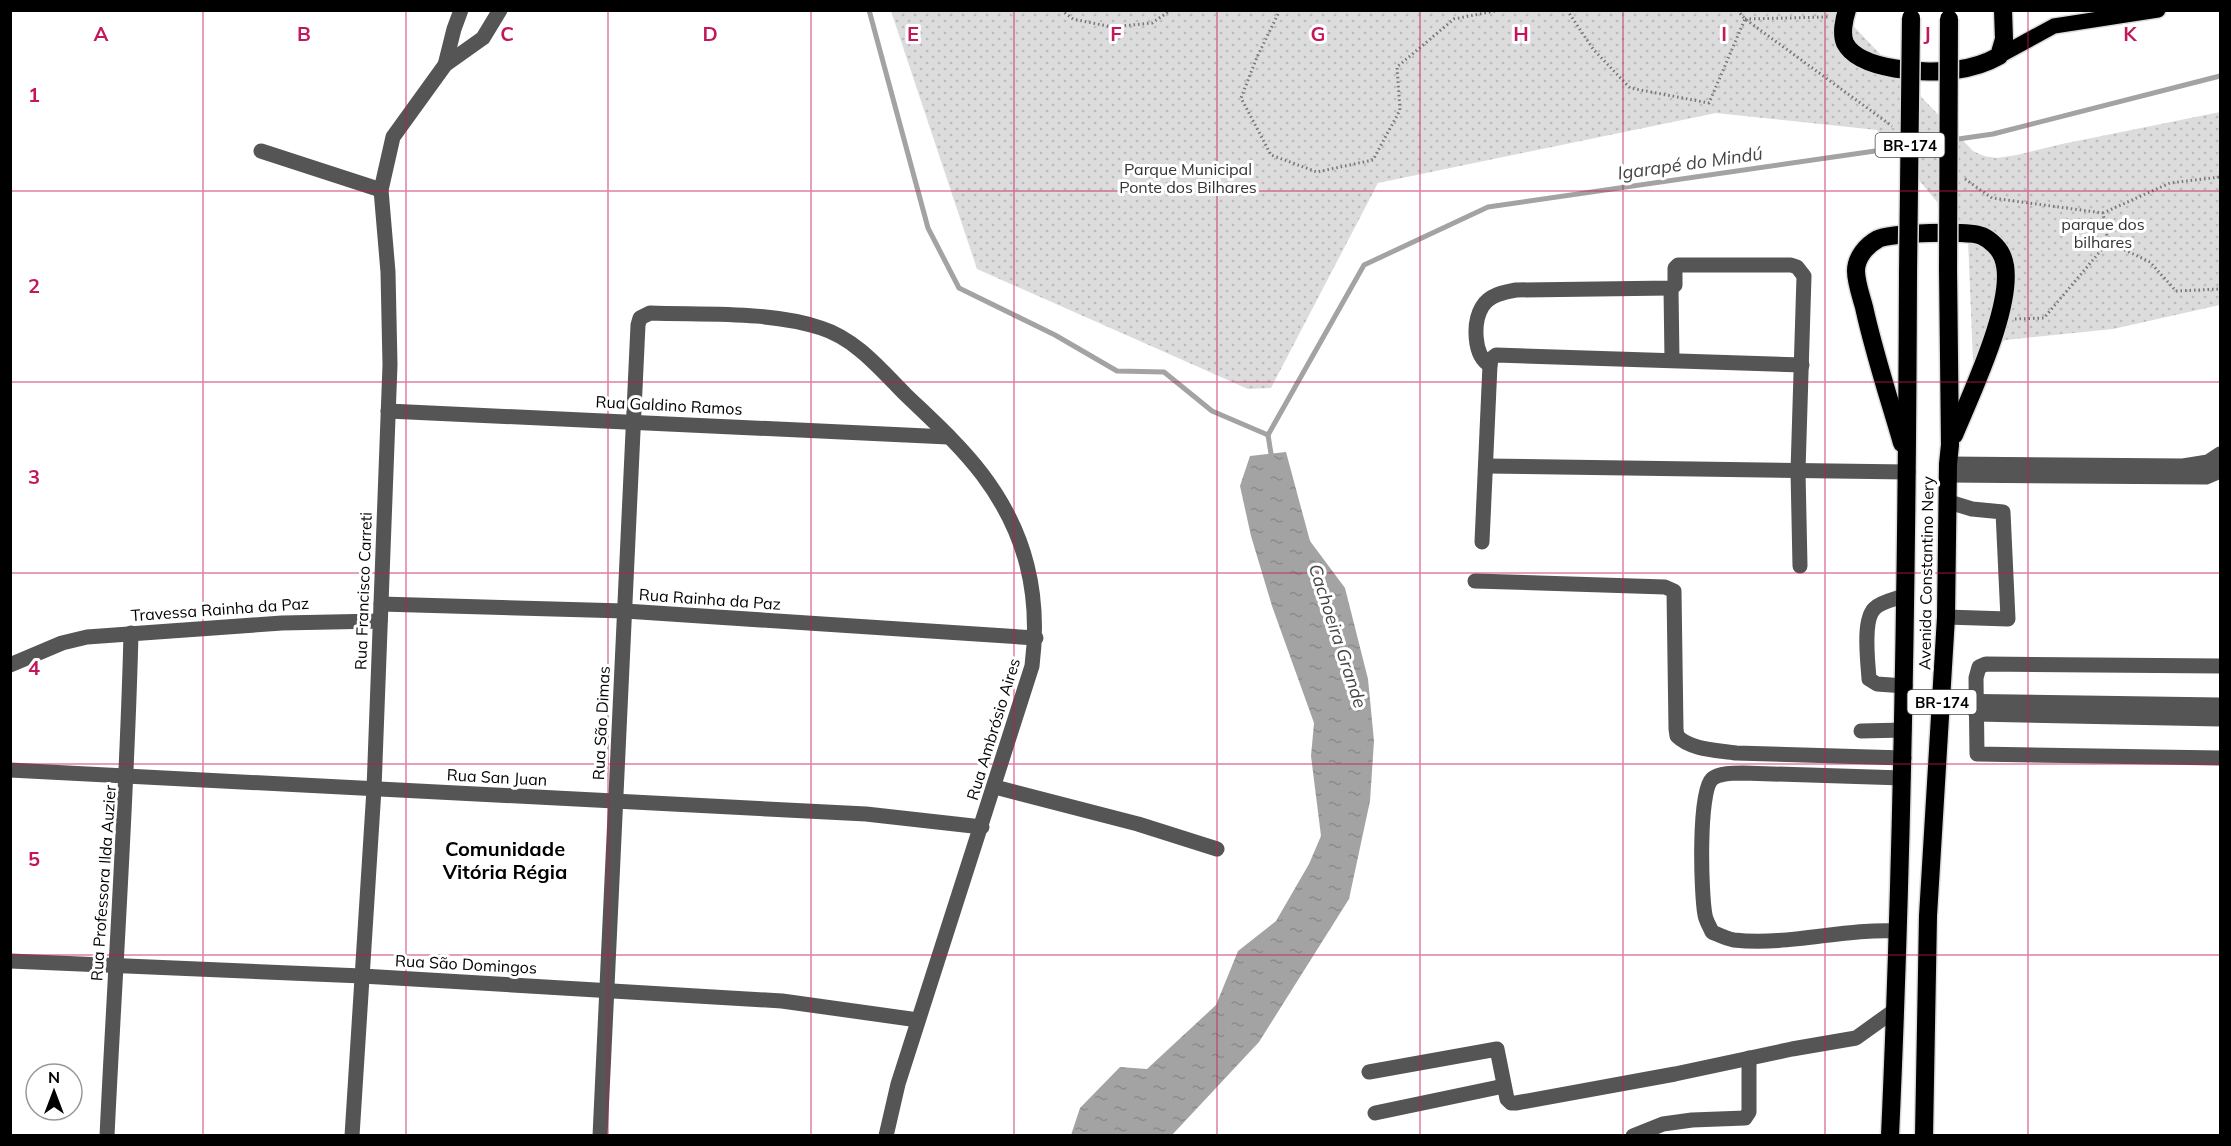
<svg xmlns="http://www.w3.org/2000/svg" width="2231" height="1146" viewBox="0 0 2231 1146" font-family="Mulish,sans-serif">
<defs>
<pattern id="park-dots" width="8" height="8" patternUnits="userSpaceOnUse" patternTransform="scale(1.5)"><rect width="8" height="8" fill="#dcdcdc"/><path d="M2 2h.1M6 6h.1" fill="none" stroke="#bbb" stroke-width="1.8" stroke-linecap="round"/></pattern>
<pattern id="water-ripples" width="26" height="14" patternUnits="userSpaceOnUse" patternTransform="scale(1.5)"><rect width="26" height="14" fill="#a3a3a3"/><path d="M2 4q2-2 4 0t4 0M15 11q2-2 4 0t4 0" fill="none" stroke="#8b8b8b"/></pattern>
</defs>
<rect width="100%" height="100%" fill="#fff"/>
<!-- park -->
<path fill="url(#park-dots)" d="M891,11H1839L1973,151L1984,156L1996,158L2017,155L2062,144L2220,112V305L2113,329L2005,340L1973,361L1968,239L1877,130L1716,113L1378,183L1271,388L1248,389L977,269Z"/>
<!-- water -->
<path fill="url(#water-ripples)" d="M1286,452L1310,541L1345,588L1368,679L1374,741L1370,801L1349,899L1259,1042L1172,1135H1071L1080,1108L1120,1067L1147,1069L1216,1005L1238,951L1276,921L1309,864L1321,836L1311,756L1314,723L1272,606L1251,536L1240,486L1250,456Z"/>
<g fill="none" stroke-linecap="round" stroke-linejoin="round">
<!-- stream -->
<g stroke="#a3a3a3" stroke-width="5">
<path d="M869,10L928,228L959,288L1055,335L1117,371L1164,372L1212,411L1268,435"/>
<path d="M1268,435L1364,265L1488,207L1993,134L2220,76"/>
<path d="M1268,435L1272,460"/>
</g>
<defs>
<path id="major" d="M1999,56L2054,26L2158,10"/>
<g id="highway">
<path d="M1847,10C1844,19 1841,34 1845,43C1859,71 1928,74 1955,70C1971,68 1985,64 1999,56L2004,39L2003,10"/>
<path d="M1902,443C1889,398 1874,353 1864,307C1861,296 1856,282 1856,271C1856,257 1867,245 1878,239C1890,233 1969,230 1982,236C1991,240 2000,249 2003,258C2018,297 1970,396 1954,435"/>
<path d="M1890,1136C1903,848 1907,560 1908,273"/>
<path d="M1924,1136L1928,916L1946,617L1948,464L1950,445L1948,269"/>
</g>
</defs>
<!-- major casing -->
<use href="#major" stroke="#dbdbdb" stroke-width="18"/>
<!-- highway casing -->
<use href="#highway" stroke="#dbdbdb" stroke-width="21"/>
<!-- path -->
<g stroke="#777" stroke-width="3" stroke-dasharray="1.5 3" stroke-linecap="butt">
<path d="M1061,10L1073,19L1112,27L1152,23L1171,10"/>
<path d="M1280,10L1257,57L1241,98L1271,155L1317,172L1373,160L1400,110L1397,67L1454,19L1500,10"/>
<path d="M1567,10L1593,49L1630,88L1709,103L1745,19"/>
<path d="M1737,10L1745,19L1892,126"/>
<path d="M1745,19L1828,17"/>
<path d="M1965,179L1992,198L2103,213"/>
<path d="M2108,242L2150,262L2176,291L2220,289"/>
<path d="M2015,319L2044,318L2108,242L2103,213L2170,183L2220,177"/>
</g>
<!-- minor -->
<g stroke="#555" stroke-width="15">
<path d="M445,65L454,29L461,10"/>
<path d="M261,151L381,190"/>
<path d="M1671,288L1672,360"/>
<path d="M1490,365C1473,356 1473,322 1482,307C1489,295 1504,292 1516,290L1671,288L1675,285V268L1678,265H1791L1797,267L1804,276L1798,471L1800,566"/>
<path d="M388,411L948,437"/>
<path d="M1948,464L2183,466L2208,462L2220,454"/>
<path d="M1486,466L1908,472"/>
<path d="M1948,475L2206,477L2220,471"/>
<path d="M1482,542L1490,365L1491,359L1496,355L1802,365"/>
<path d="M1475,581L1665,587L1674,591L1676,729L1677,736C1691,750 1717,750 1736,753L1904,758"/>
<path d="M381,604L625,611L1036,638"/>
<path d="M1946,617L2008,619L2003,512L1972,509L1949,502"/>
<path d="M10,665L62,643L87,637L282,623L380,621"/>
<path d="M2220,666L1986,664L1979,667L1976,678L1977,754L2220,758"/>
<path d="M1905,686L1877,684L1869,679C1868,662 1862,619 1875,608C1882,601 1897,599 1906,595"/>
<path d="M1942,701L2220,705"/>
<path d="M1976,714L2220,719"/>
<path d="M1861,731L1904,730"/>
<path d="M10,770L866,814L982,827"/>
<path d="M995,787L1138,824L1217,849"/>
<path d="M1898,931C1844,928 1789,946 1734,940C1727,939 1719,935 1712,932C1710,927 1706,921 1705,915C1701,894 1698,792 1712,779C1719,773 1734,773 1743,773L1903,778"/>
<path d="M10,961L362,976L782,1001L918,1020"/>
<path d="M1369,1072L1497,1049L1507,1099L1511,1103H1516L1675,1074L1792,1049L1856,1038L1895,1010"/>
<path d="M1375,1113L1504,1086"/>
<path d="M107,1136C115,968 127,800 131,633"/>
<path d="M352,1136L374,789L390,365L388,272L381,190L393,137L445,65L483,38L500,10"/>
<path d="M600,1136L638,325L640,318L650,313C704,315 770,311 821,328C856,339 881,370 906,395C932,420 960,445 982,474C1026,532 1041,594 1032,666L898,1084L886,1136"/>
<path d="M1633,1136L1663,1124L1692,1120L1745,1118L1749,1112V1058"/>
</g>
<!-- major -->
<use href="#major" stroke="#000" stroke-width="15"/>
<!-- highway -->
<use href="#highway" stroke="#000" stroke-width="18"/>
<defs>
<g id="highway-bridge">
<path d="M1948,269L1949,19"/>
<path d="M1908,273L1911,18"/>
</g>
</defs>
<!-- highway-bridge casing -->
<use href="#highway-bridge" stroke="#dbdbdb" stroke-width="21" stroke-linecap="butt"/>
<!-- highway-bridge -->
<use href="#highway-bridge" stroke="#000" stroke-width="18"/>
</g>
<!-- grid -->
<path fill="none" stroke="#c2185b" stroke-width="1.5" stroke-opacity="0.55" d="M203,10V1136M406,10V1136M608,10V1136M811,10V1136M1014,10V1136M1217,10V1136M1420,10V1136M1623,10V1136M1825,10V1136M2028,10V1136M10,191H2220M10,382H2220M10,573H2220M10,764H2220M10,955H2220"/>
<g text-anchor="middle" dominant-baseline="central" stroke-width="6" stroke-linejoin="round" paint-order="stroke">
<!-- shield labels -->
<g fill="#fff" stroke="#4c4c4c" stroke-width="1.5">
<rect x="1875.5" y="133" width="69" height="24" rx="4.5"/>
<rect x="1907.5" y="690" width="69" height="24" rx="4.5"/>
</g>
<g font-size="15" font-weight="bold" fill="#000">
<text x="1910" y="145">BR-174</text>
<text x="1942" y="702">BR-174</text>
</g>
<!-- park labels -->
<g font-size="16" fill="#333" stroke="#fff">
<text x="1188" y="169">Parque Municipal<tspan x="1188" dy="18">Ponte dos Bilhares</tspan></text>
<text x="2103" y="224">parque dos<tspan x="2103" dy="18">bilhares</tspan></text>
</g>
<!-- street labels -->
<g font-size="16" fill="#000" stroke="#fff">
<text transform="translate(669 405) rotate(3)">Rua Galdino Ramos</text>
<text transform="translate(1926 573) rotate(-89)">Avenida Constantino Nery</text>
<text transform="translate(363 591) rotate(-88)">Rua Francisco Carreti</text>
<text transform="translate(710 599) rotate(4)">Rua Rainha da Paz</text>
<text transform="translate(220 609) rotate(-4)">Travessa Rainha da Paz</text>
<text transform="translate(601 723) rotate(-87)">Rua São Dimas</text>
<text transform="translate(993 729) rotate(-73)">Rua Ambrósio Aires</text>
<text transform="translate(497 777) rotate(3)">Rua San Juan</text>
<text transform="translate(103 883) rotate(-86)">Rua Professora Ilda Auzier</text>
<text transform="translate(466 964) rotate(3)">Rua São Domingos</text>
</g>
<!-- water labels -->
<g font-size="18" font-style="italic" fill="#444" stroke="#fff">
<text transform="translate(1690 163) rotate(-8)">Igarapé do Mindú</text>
<text transform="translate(1338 636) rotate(72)">Cachoeira Grande</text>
</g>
<!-- quarter labels -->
<g font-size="20" font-weight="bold" fill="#000" stroke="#fff">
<text x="505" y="848">Comunidade<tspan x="505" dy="23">Vitória Régia</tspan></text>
</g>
</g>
<g font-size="20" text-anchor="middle" font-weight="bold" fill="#c2185b" stroke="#fff" stroke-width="6" stroke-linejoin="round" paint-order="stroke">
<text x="101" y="41">A</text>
<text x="304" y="41">B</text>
<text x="507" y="41">C</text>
<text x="710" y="41">D</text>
<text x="913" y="41">E</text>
<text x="1116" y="41">F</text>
<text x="1318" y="41">G</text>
<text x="1521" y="41">H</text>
<text x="1724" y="41">I</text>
<text x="1927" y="41">J</text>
<text x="2130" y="41">K</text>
<text x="34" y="102">1</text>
<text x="34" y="293">2</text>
<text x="34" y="484">3</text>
<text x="34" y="675">4</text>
<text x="34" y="866">5</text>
</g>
<!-- border -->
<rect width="2231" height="1146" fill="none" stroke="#000000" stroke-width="24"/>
<!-- north arrow -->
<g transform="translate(54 1092)"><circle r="28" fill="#ffffff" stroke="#999999" stroke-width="1.5"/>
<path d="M0-4.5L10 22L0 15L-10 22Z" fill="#000000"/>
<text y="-9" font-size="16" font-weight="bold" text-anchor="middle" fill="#000000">N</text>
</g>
</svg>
